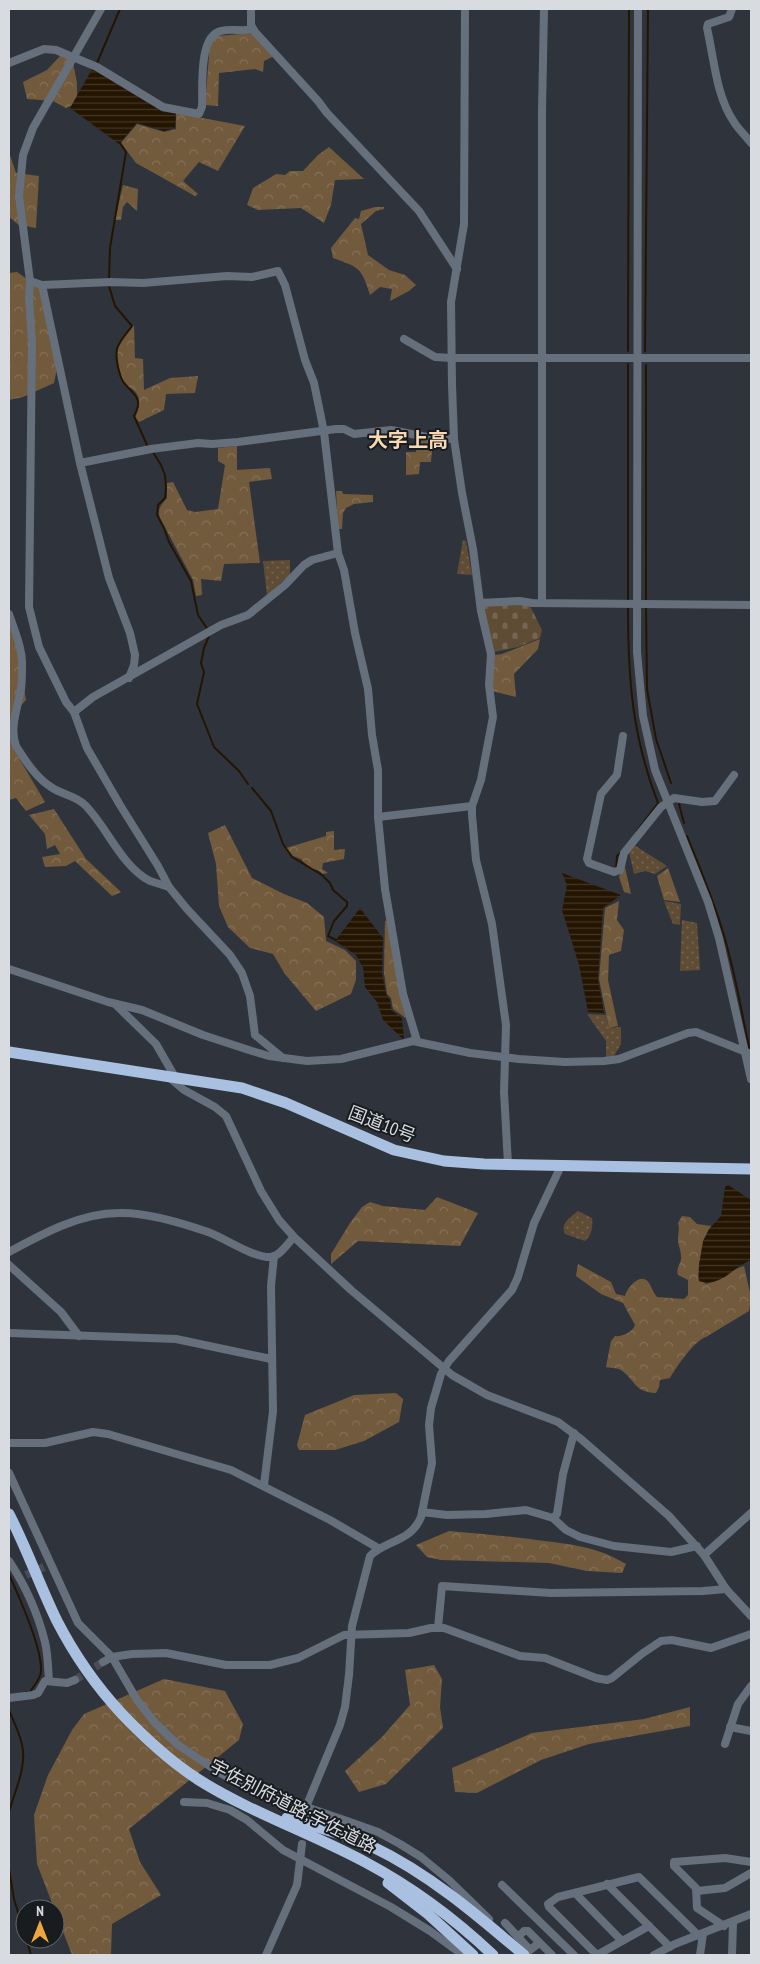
<svg xmlns="http://www.w3.org/2000/svg" width="760" height="1964" viewBox="0 0 760 1964" font-family="'PT Sans Narrow','Noto Sans JP',sans-serif">
<defs>
<pattern id="grass-dots" width="8" height="8" patternUnits="userSpaceOnUse" patternTransform="scale(1.25)"><rect width="8" height="8" fill="#5f4c35"/><path d="M2 2h.1M6 6h.1" fill="none" stroke="#756552" stroke-width="1.8" stroke-linecap="round"/></pattern>
<pattern id="forest-crowns" width="20" height="18" patternUnits="userSpaceOnUse" patternTransform="scale(1.25)"><rect width="20" height="18" fill="#725a3d"/><path d="M2 6a3 3 0 1 1 6 0M12 15a3 3 0 1 1 6 0" fill="none" stroke="#857159"/></pattern>
<pattern id="cemetery-stones" width="16" height="16" patternUnits="userSpaceOnUse" patternTransform="scale(1.25)"><rect width="16" height="16" fill="#5f4c35"/><path d="M2 7V4a2 2 0 0 1 4 0v3zM10 15v-3a2 2 0 0 1 4 0v3z" fill="#756552"/></pattern>
<pattern id="water-rules" width="6" height="5" patternUnits="userSpaceOnUse" patternTransform="scale(1.25)"><rect width="6" height="5" fill="#241501"/><path d="M0 2.5h6" fill="none" stroke="#433626"/></pattern>
</defs>
<rect width="100%" height="100%" fill="#2f343c"/>
<!-- grass -->
<g fill="url(#grass-dots)">
<path d="M463,540L466,541L472,575L457,574Z"/>
<path d="M290,560V575L267,595L263,561Z"/>
<path d="M634,845L667,866L655,874L645,871L634,874L629,852Z"/>
<path d="M664,901L681,904L680,925L673,924Z"/>
<path d="M682,920L697,923L700,970L680,971Z"/>
<path d="M587,1014L606,1015L609,1028L621,1027V1044L614,1056L606,1057V1041Z"/>
<path d="M578,1211L592,1218C593,1226 592,1235 585,1241L565,1234C560,1223 570,1218 578,1211Z"/>
</g>
<!-- forest -->
<g fill="url(#forest-crowns)">
<path d="M253,33L274,56L264,61L263,72L255,69L219,73L218,106L205,105L210,43L217,36Z"/>
<path d="M61,55L72,57L77,83V103L66,108L53,101L27,99L23,82L47,70Z"/>
<path d="M176,113L245,126L218,171L199,162L183,181L198,194L195,196L136,163L121,143L137,124L164,132L176,129Z"/>
<path d="M329,147L364,179L335,180L331,205L324,223L301,208L258,210L247,205L253,188L276,174L285,175L290,171H303L318,155Z"/>
<path d="M9,152L16,173L39,176L36,228L19,225L9,217Z"/>
<path d="M123,185L138,189L137,211L127,202L123,207L121,220H115Z"/>
<path d="M375,207H384V209L376,211L361,224L368,255L389,270L405,275L416,285L409,291L390,301L392,289L380,287L370,295C361,267 360,268 333,258L331,248L355,218L359,219L361,211Z"/>
<path d="M17,272L41,289L57,368L54,383L23,397L9,400V273Z"/>
<path d="M134,325L135,358L143,359L144,390L170,378L198,376L195,393L166,394L164,410L139,422L135,417C140,408 142,396 132,389C127,385 130,390 126,385C120,377 115,357 118,347C120,340 129,332 134,325Z"/>
<path d="M418,439L433,440L431,462H420L419,474L406,475V452H416Z"/>
<path d="M237,446V470L270,468L272,479L249,482L260,563L224,564L221,581L201,579L202,595L196,596L193,580L160,518C157,509 161,505 167,498V483L173,482L187,510L195,512L218,509L225,465L218,461V448Z"/>
<path d="M336,491H342L343,494L373,495V502L354,504L346,508L343,513L342,529H338Z"/>
<path d="M9,621L20,662L26,700L14,713L13,748L45,802L26,811L16,798L9,800Z"/>
<path d="M540,639L538,649L514,674L516,697L492,691L494,655L502,654Z"/>
<path d="M54,809L86,859L121,892L112,896L75,861L66,866L45,867L42,857L60,854L55,845L47,849L45,834L29,815Z"/>
<path d="M225,825L252,878L284,894L307,903L324,917L326,941L345,950L356,961V980L351,994L316,1011L285,974L273,954L250,948L228,927L219,906L216,864L208,833Z"/>
<path d="M334,831V850L345,849L344,859L323,863L322,869L328,873L323,874L318,870L311,869L301,859L293,856L286,848L326,836V832Z"/>
<path d="M624,863L631,894L624,892L619,877Z"/>
<path d="M668,868L680,902L664,900L657,876Z"/>
<path d="M619,901L617,920L624,930L621,951L609,955L608,980L618,1026L609,1028L599,979L605,908Z"/>
<path d="M392,919C393,953 397,985 406,1018L393,1009L391,998L387,994L384,972L385,921Z"/>
<path d="M437,1197L478,1213L460,1246L358,1241L331,1264V1254L350,1223L362,1207L370,1202L383,1206L425,1210Z"/>
<path d="M682,1216L690,1217L697,1224L711,1226L699,1264L698,1279L706,1284C720,1280 730,1270 744,1266L751,1297L749,1311L706,1337C695,1340 676,1367 670,1378L660,1380L659,1387L656,1393C634,1392 636,1381 621,1370C615,1367 611,1369 606,1367L611,1341L615,1336C622,1337 633,1332 635,1325L623,1303L601,1294L576,1276L578,1264L611,1282L616,1294L625,1296C627,1288 641,1271 649,1283C652,1288 653,1292 657,1297L684,1299L688,1295V1280L678,1275C676,1269 679,1266 681,1260C682,1252 678,1246 678,1239C678,1233 680,1229 678,1223Z"/>
<path d="M396,1393L403,1399L399,1422L364,1441L335,1450H299L297,1445L305,1415L354,1395Z"/>
<path d="M449,1531C476,1533 503,1536 530,1539C565,1544 595,1545 626,1564L622,1573L587,1571L549,1563L441,1560L427,1557L416,1545Z"/>
<path d="M434,1665L442,1679L440,1707L443,1728L386,1784L359,1792L345,1771L382,1737L410,1705L405,1670Z"/>
<path d="M164,1679L225,1691L243,1724L239,1740L129,1829L140,1862L161,1895L112,1924L111,1955H72L37,1864L34,1815L48,1775L72,1730L84,1714Z"/>
<path d="M690,1707V1726L589,1744L541,1760L477,1793L455,1792L452,1768L532,1733L644,1719Z"/>
</g>
<!-- cemetery -->
<path fill="url(#cemetery-stones)" d="M529,604L542,630L540,638L518,647L494,652L482,609L483,605Z"/>
<!-- water -->
<g fill="url(#water-rules)">
<path d="M92,69L163,112L176,113L175,128L164,131L137,123L119,144L70,108Z"/>
<path d="M562,873L621,895L603,908L598,979L604,1013L588,1012L579,965L562,910L567,885Z"/>
<path d="M360,908L383,938L382,972L386,994L390,1000L391,1010L402,1018L404,1040L383,1020L377,1002L365,987L363,968L356,955L335,941Z"/>
<path d="M728,1185L751,1200V1260C732,1267 722,1288 699,1281V1265L703,1241L709,1229L721,1216L725,1187Z"/>
</g>
<g fill="none" stroke-linecap="round" stroke-linejoin="round">
<!-- stream -->
<g stroke="#241501" stroke-width="2">
<path d="M97,63L120,9"/>
<path d="M109,280L110,248L126,152L120,143"/>
<path d="M109,286L115,306L132,326C127,333 119,341 117,349C115,357 119,376 124,383C134,395 144,398 134,416L147,445"/>
<path d="M628,351L629,9"/>
<path d="M645,351L648,9"/>
<path d="M153,452L161,465L165,475L166,488L165,498L158,505L157,515L164,528L169,542L191,581L198,615L208,630"/>
<path d="M628,602V364"/>
<path d="M646,602V365"/>
<path d="M628,607C628,678 632,736 658,803L637,831"/>
<path d="M646,607L647,689L656,739L671,783"/>
<path d="M209,636L204,648L201,663L204,672L197,704L214,747L239,771L248,784"/>
<path d="M252,788L271,811L283,844L292,857L322,875L330,883L333,890L347,902V906L334,921L328,936L336,940"/>
<path d="M679,804L684,823"/>
<path d="M687,836C703,876 720,916 730,958C738,989 743,1020 750,1051"/>
<path d="M616,869L617,856L620,853"/>
<path d="M9,1574C19,1597 42,1647 41,1671C41,1679 34,1685 30,1692H26"/>
<path d="M9,1710C14,1723 22,1737 23,1751C25,1771 14,1793 9,1812"/>
<path d="M9,1869L14,1899L31,1955"/>
</g>
<!-- minor-tunnel -->
<g stroke="#484d55" stroke-width="8" stroke-dasharray="8 4" stroke-linecap="butt">
<path d="M26,1575L44,1567"/>
<path d="M75,1680L103,1662"/>
</g>
<!-- minor -->
<g stroke="#666f7c" stroke-width="8">
<path d="M101,9L33,128L23,155L19,196L30,281L29,298L32,342L29,607L39,647L66,702L74,712L87,748L120,805L158,866L169,887L187,909L230,955L242,973L250,996L255,1035L283,1058"/>
<path d="M251,9V25L255,32L318,101L327,113L419,211L457,269"/>
<path d="M465,9L464,224L451,302L452,385L454,439L462,493L473,549L481,611L491,654L489,685L493,717L481,780L472,806V815L476,860L492,924L506,1025L504,1092L508,1164"/>
<path d="M638,9L637,652L643,716L655,770L708,902L719,938L751,1079"/>
<path d="M732,9L729,17L708,24L707,28C714,58 716,96 734,122C738,129 746,136 751,143"/>
<path d="M9,63L44,49L56,50L97,67L163,107L199,114L202,107C203,88 198,36 221,31C231,28 242,32 252,29"/>
<path d="M30,281L42,285L111,282L143,283L227,276L252,277L278,271L285,285L305,360L314,383L324,432L338,553L344,570L355,633L368,689L372,735L378,770V817L385,889L403,994L417,1041"/>
<path d="M42,285L80,463L109,578L130,633L135,655L134,665L129,678"/>
<path d="M404,339L435,357L452,358H751"/>
<path d="M80,463L151,449L198,443L212,444L238,442L336,429H344L354,434L391,430L432,438L454,439"/>
<path d="M480,603L520,601L532,603L751,605"/>
<path d="M542,603V110L544,9"/>
<path d="M9,614C14,630 23,649 22,666C22,674 22,682 21,689C18,707 9,728 16,746C25,760 36,778 51,787C62,795 75,795 85,805C107,827 122,867 150,881C156,883 163,885 169,887"/>
<path d="M74,712L93,697L221,625L248,615L285,585L304,565L312,560L338,553"/>
<path d="M623,736L617,775L601,794L587,859L589,863L614,872L620,870L624,853L661,807L674,798L702,802L715,801L734,775"/>
<path d="M378,817L472,806"/>
<path d="M9,969L108,1002L142,1010L203,1035L252,1051L269,1056L307,1061L341,1059L413,1041L470,1053L519,1059L565,1062L604,1061L619,1059L688,1033L696,1032L751,1054"/>
<path d="M115,1004L156,1044L175,1077"/>
<path d="M170,1078L184,1090L215,1107L226,1116L261,1191L279,1220L294,1237L351,1290L452,1375L487,1395L558,1422L581,1439L669,1516L704,1555L726,1589L751,1616"/>
<path d="M9,1252C42,1234 80,1213 119,1213C146,1212 182,1223 208,1232C225,1238 253,1258 271,1257C280,1256 288,1243 294,1237"/>
<path d="M9,1265L61,1312L79,1336"/>
<path d="M9,1333L176,1339L271,1359"/>
<path d="M9,1443H45L93,1432L108,1434L231,1470L330,1520L378,1548"/>
<path d="M9,1473L78,1623L112,1657L137,1700L155,1723L178,1745L220,1773L245,1786L350,1822L378,1832L400,1844L421,1857L450,1881L489,1919"/>
<path d="M264,1485L273,1411L271,1286L274,1256"/>
<path d="M422,1512L447,1515L486,1514L526,1510L553,1518L557,1514L563,1474L574,1433"/>
<path d="M553,1518L566,1530L580,1537L614,1546L671,1552L697,1546"/>
<path d="M704,1555L751,1513"/>
<path d="M9,1561C25,1585 38,1614 45,1642C48,1654 48,1668 49,1681"/>
<path d="M438,1628L442,1586L551,1593L703,1591L726,1589"/>
<path d="M103,1662L112,1657L132,1654L166,1653L226,1665H270L298,1658L344,1635L409,1633L431,1628H444L520,1656L545,1658L596,1678L607,1680L612,1678L643,1653L661,1641L672,1640L711,1648L751,1634"/>
<path d="M9,1698L33,1695L38,1693L45,1681L67,1683L75,1680"/>
<path d="M730,1727L751,1731"/>
<path d="M725,1744L738,1704L751,1686"/>
<path d="M184,1802L207,1803L230,1810L247,1820L283,1850L391,1907L430,1931L463,1955"/>
<path d="M306,1817V1807L340,1725L345,1707L349,1675L352,1626L370,1556C386,1540 411,1542 421,1517L432,1463L429,1425L431,1408L441,1374L449,1361L512,1290L518,1277L534,1223L561,1166"/>
<path d="M607,1884L670,1947"/>
<path d="M502,1885L574,1955"/>
<path d="M697,1891L725,1888L751,1873"/>
<path d="M575,1893L622,1941"/>
<path d="M505,1923L530,1950L539,1943"/>
<path d="M724,1926L697,1908L696,1888L674,1866V1862L725,1858L751,1862"/>
<path d="M518,1937L524,1931H528L552,1955"/>
<path d="M266,1955L297,1885L302,1844"/>
<path d="M597,1955L549,1907L548,1904L558,1897L639,1877L699,1936"/>
<path d="M597,1955L649,1926"/>
<path d="M654,1955L675,1944L751,1914"/>
<path d="M700,1955L703,1934"/>
<path d="M732,1955L733,1923"/>
</g>
<!-- highway -->
<g stroke="#a9c0e1" stroke-width="11">
<path d="M9,1052L242,1088L286,1103L394,1150L444,1161L484,1164L751,1169"/>
<path d="M9,1514C27,1549 40,1586 57,1621C74,1654 96,1686 122,1714C145,1738 171,1762 199,1780C252,1813 311,1833 365,1862C412,1887 455,1919 493,1955"/>
<path d="M287,1818C315,1827 344,1833 371,1846C428,1873 476,1914 524,1955"/>
<path d="M388,1883L428,1914L473,1955"/>
</g>
</g>
<g text-anchor="middle" dominant-baseline="central" stroke-width="4" stroke-linejoin="round" paint-order="stroke">
<!-- street labels -->
<g font-size="18" fill="#d8dbe0" stroke="#191c1f">
<text transform="translate(382 1124) rotate(21)">国道10号</text>
<text transform="translate(293 1806) rotate(27)">宇佐別府道路;宇佐道路</text>
</g>
<!-- quarter labels -->
<g font-size="20" font-weight="bold" fill="#f7d8b3" stroke="#191c1f">
<text x="408" y="440">大字上高</text>
</g>
</g>
<!-- border -->
<rect width="760" height="1964" fill="none" stroke="#d8dbe0" stroke-width="20"/>
<!-- north arrow -->
<g transform="translate(40 1924)"><circle r="24" fill="#191c1f" stroke="#65686c"/>
<path d="M0-4L9 19L0 12L-9 19Z" fill="#f0a63e"/>
<text y="-8" font-size="14" font-weight="bold" text-anchor="middle" fill="#d8dbe0">N</text>
</g>
</svg>
